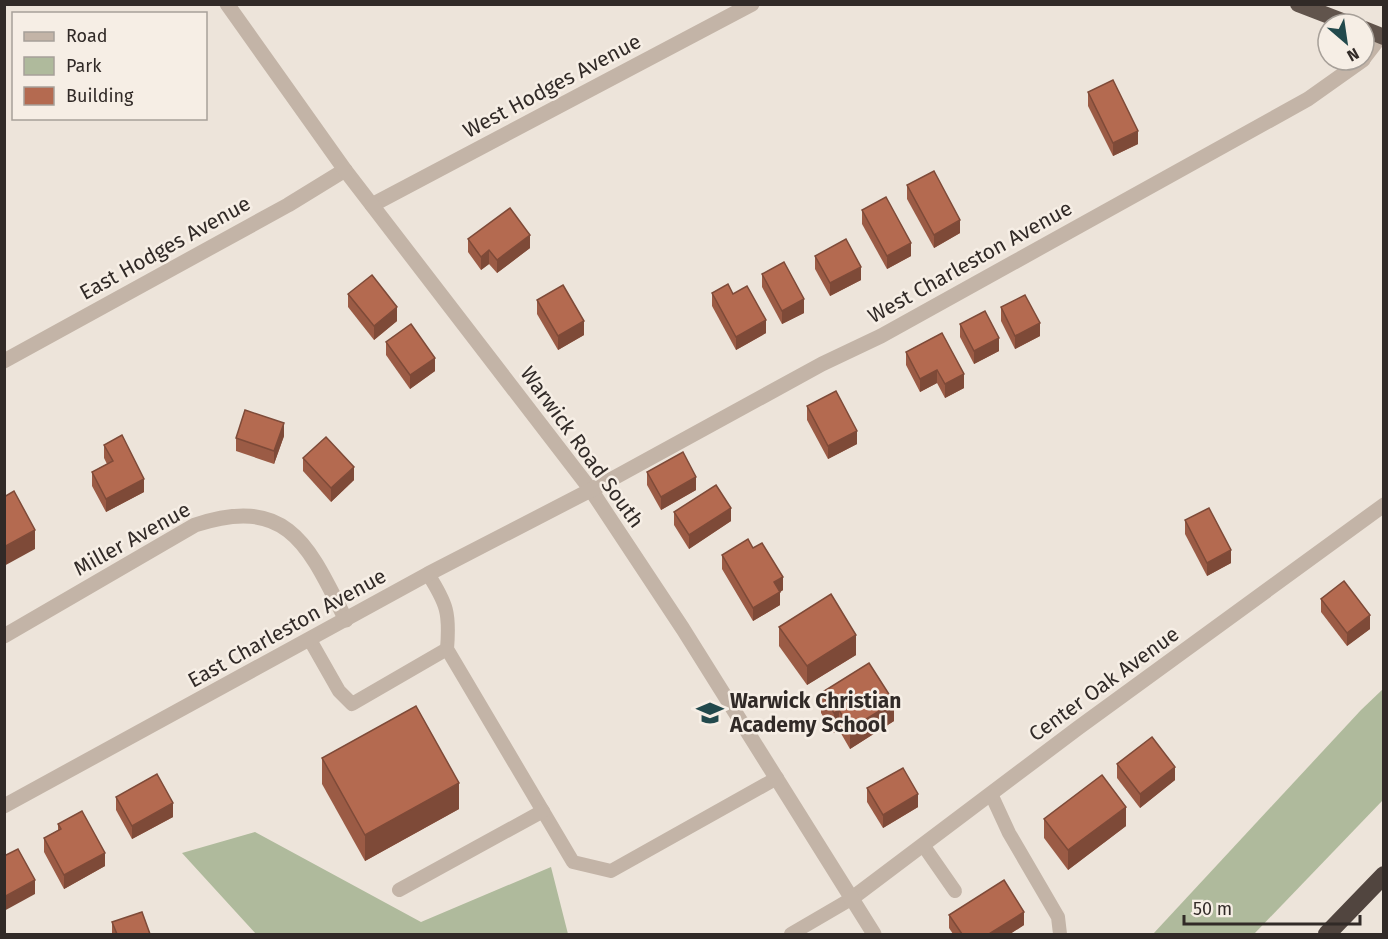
<svg xmlns="http://www.w3.org/2000/svg" width="1388" height="939" viewBox="0 0 1388 939" font-family="'Fira Sans',sans-serif">
<rect width="100%" height="100%" fill="#ede4da"/>
<!-- green -->
<g fill="#afba9c">
<path d="M1383,689V800L1254,934H1153L1361,710Z"/>
<path d="M255,832L421,922L551,867L568,934H256L182,853Z"/>
</g>
<g fill="none" stroke-linecap="round" stroke-linejoin="round">
<!-- service -->
<g stroke="#c3b4a7" stroke-width="14">
<path d="M428,574C447,604 450,613 447,649L573,862L611,871L777,778"/>
<path d="M310,640L339,691L352,704L447,649"/>
<path d="M991,794L1009,833L1058,917L1060,934"/>
<path d="M923,845L955,891"/>
<path d="M399,890L543,811"/>
<path d="M791,934L851,899"/>
</g>
<!-- minor -->
<g stroke="#c3b4a7" stroke-width="15">
<path d="M372,205L752,4"/>
<path d="M4,361L288,205L345,170"/>
<path d="M4,636L195,525C289,494 309,547 346,620"/>
<path d="M851,899L1078,728L1384,505"/>
</g>
<!-- tertiary -->
<g stroke="#c3b4a7" stroke-width="15">
<path d="M227,4L345,170L591,490L683,629L874,934"/>
<path d="M1364,58L1381,36"/>
<path d="M4,806L428,574L612,479L822,364L881,336L1308,99L1363,60"/>
</g>
<!-- trunk -->
<g stroke="#61544c" stroke-width="16">
<path d="M1298,4L1350,24"/>
<path d="M1364,29L1384,37"/>
</g>
<!-- motorway -->
<path stroke="#51453f" stroke-width="18" d="M1327,934L1384,875"/>
</g>
<!-- wall -->
<g fill="#9b5b45">
<path d="M1088,92L1138,144L1113,156L1088,106Z"/>
<path d="M907,185L960,233L934,248L907,199Z"/>
<path d="M862,210L911,256L887,269L862,224Z"/>
<path d="M468,239L530,248L497,273L489,264L481,270L468,252Z"/>
<path d="M815,256L861,280L830,296L815,269Z"/>
<path d="M762,274L804,313L782,324L762,287Z"/>
<path d="M712,293L733,294L766,333L736,350L712,306Z"/>
<path d="M348,294L397,321L374,340L348,307Z"/>
<path d="M537,300L584,335L558,350L537,314Z"/>
<path d="M1001,307L1040,336L1015,349L1001,321Z"/>
<path d="M960,324L999,351L974,364L960,337Z"/>
<path d="M942,333L964,388L945,398L937,383L920,392L906,365V352Z"/>
<path d="M386,342L435,371L410,389L386,355Z"/>
<path d="M807,406L857,444L828,459L807,420Z"/>
<path d="M284,436L274,464L236,451V438Z"/>
<path d="M104,445L144,492L106,512L92,486V472L107,464L104,458Z"/>
<path d="M303,458L354,480L331,502L303,471Z"/>
<path d="M647,472L696,490L661,510L647,485Z"/>
<path d="M674,512L731,521L689,549L674,525Z"/>
<path d="M1185,520L1231,563L1207,576L1185,534Z"/>
<path d="M753,548L783,590L780,592V605L753,621L722,569V555Z"/>
<path d="M1321,599L1370,629L1347,646L1321,612Z"/>
<path d="M779,627L856,655L807,685L779,646Z"/>
<path d="M821,693L894,721L850,749L839,730L834,733L821,713Z"/>
<path d="M322,758L459,809L365,861L322,784Z"/>
<path d="M1117,764L1175,780L1140,808L1117,778Z"/>
<path d="M867,788L918,807L883,828L867,802Z"/>
<path d="M116,797L173,817L132,839L116,810Z"/>
<path d="M1044,819L1126,826L1068,870L1044,838Z"/>
<path d="M58,824L105,866L64,889L44,852V838L58,830Z"/>
<path d="M949,915L1024,925L1010,934H953L949,928Z"/>
<path d="M112,922L150,934H112Z"/>
</g>
<!-- shaded-wall -->
<g fill="#7e4a38">
<path d="M1138,131V144L1113,156V143Z"/>
<path d="M960,220V233L934,248V235Z"/>
<path d="M530,235V248L497,273V260Z"/>
<path d="M911,243V256L887,269V256Z"/>
<path d="M489,250V264L481,270V257Z"/>
<path d="M861,267V280L830,296V283Z"/>
<path d="M804,299V313L782,324V311Z"/>
<path d="M397,307V321L374,340V326Z"/>
<path d="M766,320V333L736,350V337Z"/>
<path d="M584,321V335L558,350V336Z"/>
<path d="M1040,323V336L1015,349V336Z"/>
<path d="M999,338V351L974,364V351Z"/>
<path d="M435,358V371L410,389V375Z"/>
<path d="M937,370V383L920,392V379Z"/>
<path d="M964,374V388L945,398V384Z"/>
<path d="M284,423V436L274,464V451Z"/>
<path d="M857,431V444L828,459V446Z"/>
<path d="M354,467V480L331,502V488Z"/>
<path d="M696,477V490L661,510V497Z"/>
<path d="M144,479V492L106,512V499Z"/>
<path d="M731,508V521L689,549V535Z"/>
<path d="M35,530V549L4,566V547Z"/>
<path d="M1231,550V563L1207,576V563Z"/>
<path d="M783,577V590L780,592V605L753,621V608L774,582Z"/>
<path d="M1370,615V629L1347,646V633Z"/>
<path d="M856,635V655L807,685V666Z"/>
<path d="M894,702V721L850,749V729Z"/>
<path d="M839,710V730L834,733V713Z"/>
<path d="M1175,767V780L1140,808V794Z"/>
<path d="M459,783V809L365,861V835Z"/>
<path d="M918,794V807L883,828V815Z"/>
<path d="M173,803V817L132,839V826Z"/>
<path d="M1126,807V826L1068,870V850Z"/>
<path d="M105,853V866L64,889V875Z"/>
<path d="M35,880V894L4,911V897Z"/>
<path d="M1024,912V925L1010,934H989Z"/>
</g>
<!-- building -->
<g fill="#b46a50" stroke="#7e4a38" stroke-width="1.5">
<path d="M1113,80L1138,131L1113,143L1088,92Z"/>
<path d="M934,171L960,220L934,235L907,185Z"/>
<path d="M886,197L911,243L887,256L862,210Z"/>
<path d="M510,208L530,235L497,260L489,250L481,257L468,239Z"/>
<path d="M846,239L861,267L830,283L815,256Z"/>
<path d="M784,262L804,299L782,311L762,274Z"/>
<path d="M372,275L397,307L374,326L348,294Z"/>
<path d="M728,284L733,294L747,286L766,320L736,337L712,293Z"/>
<path d="M563,285L584,321L558,336L537,300Z"/>
<path d="M1025,295L1040,323L1015,336L1001,307Z"/>
<path d="M985,311L999,338L974,351L960,324Z"/>
<path d="M411,324L435,358L410,375L386,342Z"/>
<path d="M942,333L964,374L945,384L937,370L920,379L906,352Z"/>
<path d="M836,391L857,431L828,446L807,406Z"/>
<path d="M245,410L284,423L274,451L236,438Z"/>
<path d="M122,435L144,479L106,499L92,472L113,461L104,445Z"/>
<path d="M326,437L354,467L331,488L303,458Z"/>
<path d="M683,452L696,477L661,497L647,472Z"/>
<path d="M716,485L731,508L689,535L674,512Z"/>
<path d="M14,491L35,530L4,547V497Z"/>
<path d="M1209,508L1231,550L1207,563L1185,520Z"/>
<path d="M748,539L753,548L762,543L783,577L774,582L780,592L753,608L722,555Z"/>
<path d="M1344,581L1370,615L1347,633L1321,599Z"/>
<path d="M831,594L856,635L807,666L779,627Z"/>
<path d="M869,663L894,702L850,729L839,710L834,713L821,693Z"/>
<path d="M416,706L459,783L365,835L322,758Z"/>
<path d="M1152,737L1175,767L1140,794L1117,764Z"/>
<path d="M903,768L918,794L883,815L867,788Z"/>
<path d="M157,774L173,803L132,826L116,797Z"/>
<path d="M1102,775L1126,807L1068,850L1044,819Z"/>
<path d="M82,811L105,853L64,875L44,838L61,829L58,824Z"/>
<path d="M18,849L35,880L4,897V856Z"/>
<path d="M1004,880L1024,912L989,934H962L949,915Z"/>
<path d="M142,912L150,934H117L112,922Z"/>
</g>
<!-- icons -->
<defs>
<symbol id="school-bare" viewBox="-9 -9 18 18"><path d="M0-5L7-2L0 1L-7-2ZM-4 1L0 2.5L4 1V4Q0 6-4 4Z" fill="#22494c" stroke="#f6eee5" stroke-width="2.5" paint-order="stroke"/></symbol>
</defs>
<g fill-rule="evenodd">
<use href="#school-bare" x="691" y="694" width="38" height="38"/>
</g>
<g text-anchor="middle" dominant-baseline="central" stroke-width="5" stroke-linejoin="round" paint-order="stroke">
<!-- street labels -->
<g font-size="21" fill="#312a27" stroke="#f6eee5">
<text transform="translate(552 86) rotate(-28)">West Hodges Avenue</text>
<text transform="translate(165 248) rotate(-29)">East Hodges Avenue</text>
<text transform="translate(970 262) rotate(-29)">West Charleston Avenue</text>
<text transform="translate(582 447) rotate(54)">Warwick Road South</text>
<text transform="translate(132 539) rotate(-29)">Miller Avenue</text>
<text transform="translate(287 628) rotate(-29)">East Charleston Avenue</text>
<text transform="translate(1104 684) rotate(-36)">Center Oak Avenue</text>
</g>
<!-- poi labels -->
<g font-size="21" font-weight="bold" fill="#312a27" stroke="#f6eee5" text-anchor="start">
<text x="730" y="701">Warwick Christian<tspan x="730" dy="24">Academy School</tspan></text>
</g>
</g>
<!-- border -->
<rect width="1388" height="939" fill="none" stroke="#312a27" stroke-width="12"/>
<!-- legend -->
<rect x="12" y="12" width="195" height="108" fill="#f6eee5" stroke="#a7a099" stroke-width="1.5"/>
<rect x="24" y="32" width="30" height="9" fill="#c3b4a7" stroke="#a7a099" stroke-width="1.5"/>
<text x="66" y="42" font-size="18" fill="#312a27">Road</text>
<rect x="24" y="57" width="30" height="18" fill="#afba9c" stroke="#a7a099" stroke-width="1.5"/>
<text x="66" y="72" font-size="18" fill="#312a27">Park</text>
<rect x="24" y="87" width="30" height="18" fill="#b46a50" stroke="#a7a099" stroke-width="1.5"/>
<text x="66" y="102" font-size="18" fill="#312a27">Building</text>
<!-- north arrow -->
<g transform="translate(1346 42) rotate(151)"><circle r="28" fill="#f6eee5" stroke="#a7a099" stroke-width="1.5"/>
<path d="M0-4.5L10 22L0 15L-10 22Z" fill="#22494c"/>
<text y="-9" font-size="16" font-weight="bold" text-anchor="middle" fill="#312a27">N</text>
</g>
<!-- scale -->
<path d="M1184 915v9h176v-9" fill="none" stroke="#312a27" stroke-width="3"/>
<text x="1193" y="915" font-size="18" fill="#312a27" stroke="#f6eee5" stroke-width="4.5" paint-order="stroke">50 m</text>
</svg>
